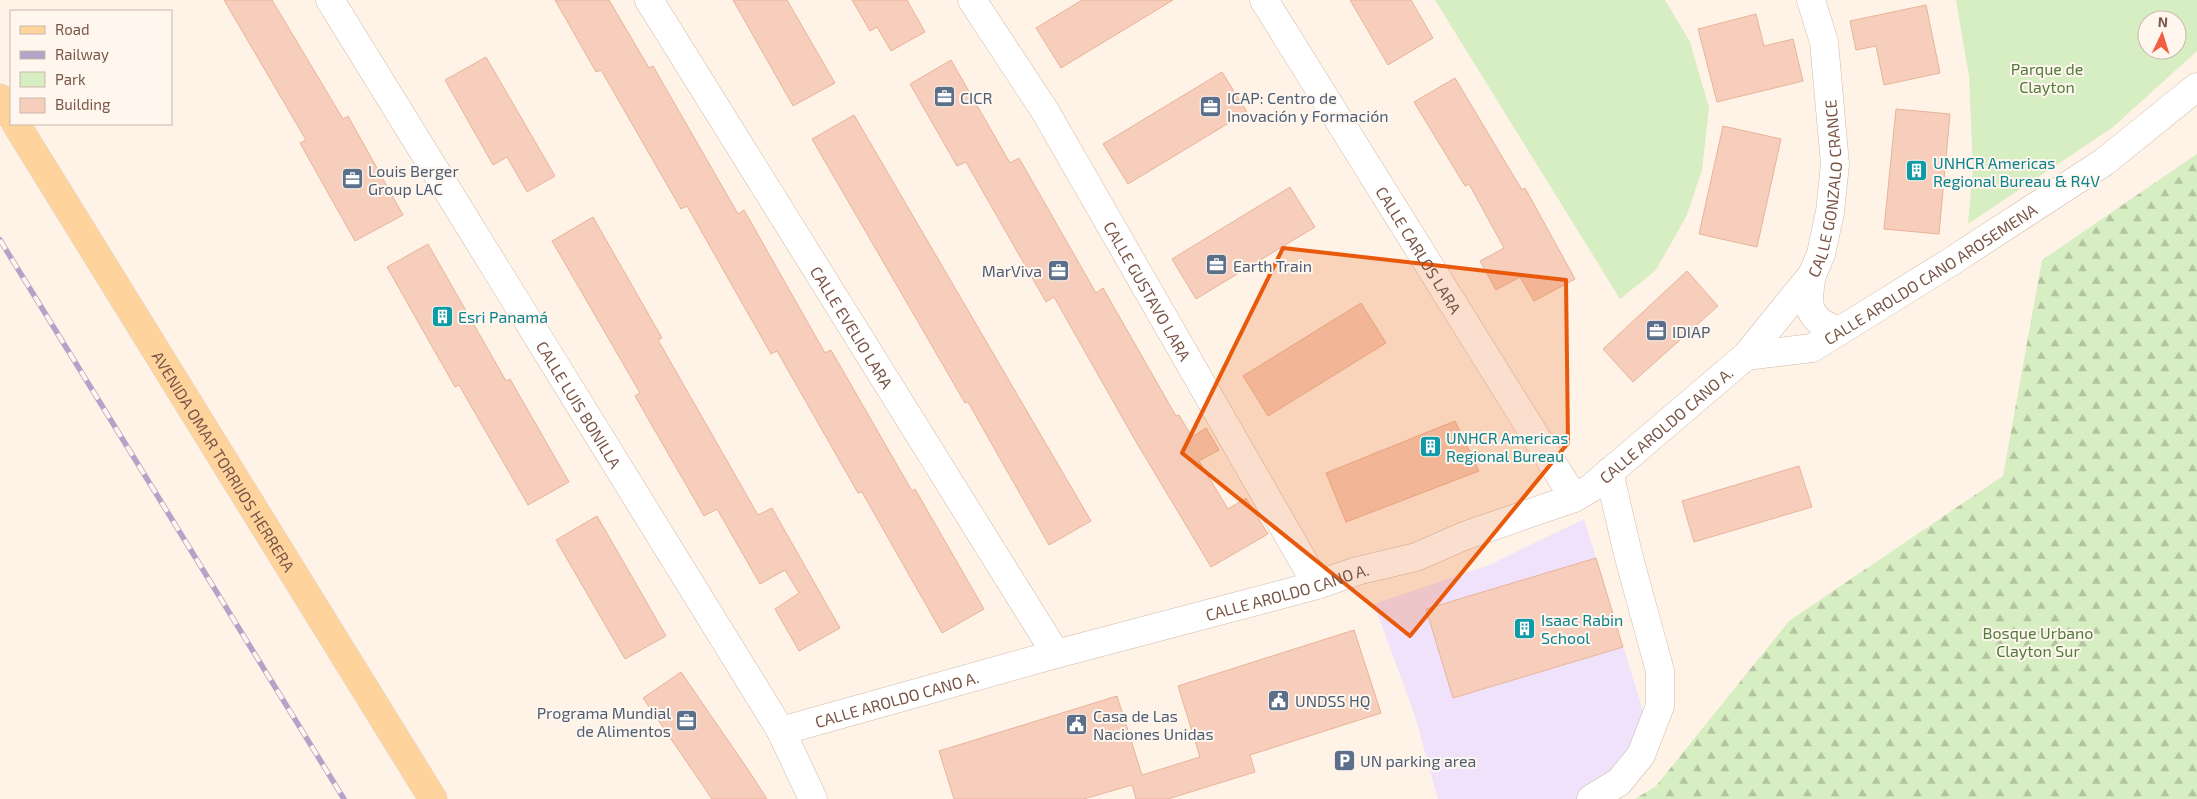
<svg xmlns="http://www.w3.org/2000/svg" width="2197" height="799" viewBox="0 0 2197 799" font-family="'Exo 2',sans-serif">
<defs>
<pattern id="forest-firs" width="22" height="20" patternUnits="userSpaceOnUse" patternTransform="scale(1.25)"><rect width="22" height="20" fill="#d7edc2"/><path d="M5 1l3.5 6h-7zM16 11l3.5 6h-7z" fill="#b3c3a0"/></pattern>
</defs>
<rect width="100%" height="100%" fill="#fef3e6"/>
<!-- education -->
<path fill="#f0e2fa" d="M1584,519L1644,714L1632,746L1613,771L1577,799H1438L1415,716L1374,604L1489,565Z"/>
<!-- green -->
<g fill="#d7edc2" fill-rule="evenodd">
<path d="M1435,0H1665L1690,42L1709,108L1702,170L1686,217L1656,270L1620,299Z"/>
<path d="M1956,0H2197V51L2112,128L1968,224L1973,168L1969,76ZM2147,20H2177V50H2147Z"/>
</g>
<!-- forest -->
<path fill="url(#forest-firs)" d="M2197,154V799H1635L1656,786L1789,621L2003,476L2042,260Z"/>
<!-- building -->
<g fill="#f6cebb" stroke="#e9b39a">
<path d="M224,0H272L343,119L348,116L403,215L355,241L300,143L306,140Z"/>
<path d="M555,0H609L649,68L653,66L738,214L744,210L825,353L831,350L912,491L915,489L984,609L942,633L862,492L858,493L777,351L771,354L687,206L681,209L601,70L596,72Z"/>
<path d="M733,0H787L835,83L793,106Z"/>
<path d="M852,0H907L925,32L891,51L877,27L870,31Z"/>
<path d="M1082,0H1173L1061,68L1036,28Z"/>
<path d="M1350,0H1411L1433,38L1388,65Z"/>
<path d="M1926,5L1940,73L1884,85L1876,46L1856,50L1850,21Z"/>
<path d="M1756,14L1764,46L1793,39L1803,81L1717,102L1698,29Z"/>
<path d="M486,57L555,176L527,192L507,157L493,165L445,80Z"/>
<path d="M951,60L1010,163L1019,158L1096,293L1103,288L1176,416L1179,415L1192,437L1206,428L1219,450L1199,461L1228,509L1246,498L1268,534L1211,567L1135,440L1054,297L1046,302L966,162L957,166L910,84Z"/>
<path d="M1222,72L1247,112L1128,184L1103,144Z"/>
<path d="M1455,78L1522,190L1525,188L1575,279L1534,301L1520,277L1496,290L1480,261L1504,248L1469,184L1465,186L1414,102Z"/>
<path d="M1896,109L1950,114L1939,234L1884,229Z"/>
<path d="M854,115L1091,521L1049,545L968,402L965,403L812,139Z"/>
<path d="M1723,126L1781,139L1757,247L1699,234Z"/>
<path d="M1290,187L1315,227L1196,299L1172,259Z"/>
<path d="M593,217L662,338L658,340L758,515L772,508L840,628L799,651L775,609L799,593L785,570L760,584L717,509L704,516L635,396L640,393L552,241Z"/>
<path d="M428,244L506,381L510,379L569,482L528,505L459,385L455,387L387,267Z"/>
<path d="M1687,271L1718,306L1633,382L1603,349Z"/>
<path d="M1361,303L1386,343L1268,416L1243,376Z"/>
<path d="M1455,421L1479,471L1346,522L1326,473Z"/>
<path d="M1799,466L1812,507L1694,542L1682,501Z"/>
<path d="M597,516L666,636L625,659L556,540Z"/>
<path d="M1596,558L1623,647L1453,698L1426,609Z"/>
<path d="M1354,630L1381,713L1250,755L1255,772L1168,799H1136L1132,785L1084,799H954L939,751L1117,696L1142,775L1200,757L1178,686Z"/>
<path d="M681,672L749,771L767,799H712L643,698Z"/>
</g>
<g fill="none" stroke-linecap="round" stroke-linejoin="round">
<defs>
<g id="minor">
<path id="s1" d="M330,0L781,731L813,799"/>
<path id="s2" d="M649,0L1056,654"/>
<path id="s3" d="M972,0L1045,111L1317,585"/>
<path id="s4" d="M1264,0L1574,498"/>
<path d="M1812,275C1806,306 1807,320 1839,331"/>
<path id="s5" d="M1746,356L1812,348L1952,261L2104,162L2197,87"/>
<path id="s6" d="M781,731L1056,654L1317,585L1357,571L1416,557L1464,536L1574,498L1591,488L1746,356L1812,275L1821,254L1830,212L1835,164L1824,42L1811,0"/>
<path d="M1591,799L1619,782L1641,755L1660,706V671L1628,554L1609,472"/>
</g>
<g id="primary">
<path d="M0,98L11,116"/>
<path id="s7" d="M16,124L433,799"/>
</g>
</defs>
<!-- minor casing -->
<use href="#minor" stroke="#d1b9aa" stroke-width="29"/>
<!-- primary casing -->
<use href="#primary" stroke="#dcd3cf" stroke-width="29"/>
<!-- minor -->
<use href="#minor" stroke="#fff" stroke-width="28"/>
<!-- primary -->
<use href="#primary" stroke="#ffd39c" stroke-width="28"/>
<defs>
<path id="rail" d="M0,240L344,799"/>
</defs>
<!-- rail casing -->
<use href="#rail" stroke="#b5a2c9" stroke-width="5.5"/>
<!-- rail -->
<use href="#rail" stroke="#fff7ee" stroke-width="4" stroke-dasharray="11" stroke-linecap="butt"/>
</g>
<!-- marked area -->
<path fill="#e8590c" fill-opacity="0.2" stroke="#e8590c" stroke-width="4" stroke-linejoin="round" d="M1283,248L1566,280L1568,443L1410,636L1182,453Z"/>
<!-- icons -->
<defs>
<symbol id="office-square" viewBox="-11 -11 22 22"><rect x="-9" y="-9" width="18" height="18" rx="4" fill="#5c6f8a" stroke="#fff7ee"/><path d="M-6-3h4V-5.5h4V-3h4V5H-6ZM-1-4.5V-3h2v-1.5ZM-6 0V1H6V0Z" fill="#fff"/></symbol>
<symbol id="building-square" viewBox="-11 -11 22 22"><rect x="-9" y="-9" width="18" height="18" rx="4" fill="#0f9aa8" stroke="#fff7ee"/><path d="M-4-6H4V6H1V3H-1V6H-4ZM-2.5-4.3h1.7v1.8h-1.7ZM.8-4.3h1.7v1.8H.8ZM-2.5-1h1.7V.8h-1.7ZM.8-1h1.7V.8H.8Z" fill="#fff"/></symbol>
<symbol id="civic-square" viewBox="-11 -11 22 22"><rect x="-9" y="-9" width="18" height="18" rx="4" fill="#5c6f8a" stroke="#fff7ee"/><path d="M-.6-6.5H3V-4.5H.6V-3L4-1V1h2V6H-6V1h2V-1L-.6-3ZM-1.2 2.5V6h2.4V2.5Z" fill="#fff"/></symbol>
<symbol id="parking-square" viewBox="-11 -11 22 22"><rect x="-9" y="-9" width="18" height="18" rx="4" fill="#5c6f8a" stroke="#fff7ee"/><path d="M-3.5-5.5H1a3.5 3.5 0 0 1 0 7H-1V5.5H-3.5ZM-1-3.4V-.6H.8a1.4 1.4 0 0 0 0-2.8Z" fill="#fff"/></symbol>
</defs>
<g fill-rule="evenodd">
<use href="#office-square" x="932" y="84" width="25" height="25"/>
<use href="#office-square" x="1198" y="94" width="25" height="25"/>
<use href="#building-square" x="1904" y="158" width="25" height="25"/>
<use href="#office-square" x="340" y="166" width="25" height="25"/>
<use href="#office-square" x="1204" y="252" width="25" height="25"/>
<use href="#office-square" x="1046" y="258" width="25" height="25"/>
<use href="#building-square" x="430" y="304" width="25" height="25"/>
<use href="#office-square" x="1644" y="318" width="25" height="25"/>
<use href="#building-square" x="1418" y="434" width="25" height="25"/>
<use href="#building-square" x="1512" y="616" width="25" height="25"/>
<use href="#civic-square" x="1266" y="688" width="25" height="25"/>
<use href="#office-square" x="674" y="708" width="25" height="25"/>
<use href="#civic-square" x="1064" y="712" width="25" height="25"/>
<use href="#parking-square" x="1332" y="748" width="25" height="25"/>
</g>
<g text-anchor="middle" dominant-baseline="central" stroke-width="4" stroke-linejoin="round" paint-order="stroke">
<!-- park labels -->
<g font-size="16" fill="#527a3c" stroke="#fff7ee">
<text x="2047" y="68">Parque de<tspan x="2047" dy="18">Clayton</tspan></text>
<text x="2038" y="632">Bosque Urbano<tspan x="2038" dy="18">Clayton Sur</tspan></text>
</g>
<!-- service labels -->
<g font-size="16" fill="#4e5e75" stroke="#fff7ee" text-anchor="start">
<text x="960" y="97">CICR</text>
<text x="1227" y="97">ICAP: Centro de<tspan x="1227" dy="18">Inovación y Formación</tspan></text>
<text x="368" y="170">Louis Berger<tspan x="368" dy="18">Group LAC</tspan></text>
<text x="1233" y="265">Earth Train</text>
<text x="1042" y="270" text-anchor="end">MarViva</text>
<text x="1672" y="331">IDIAP</text>
<text x="1295" y="700">UNDSS HQ</text>
<text x="671" y="712" text-anchor="end">Programa Mundial<tspan x="671" dy="18">de Alimentos</tspan></text>
<text x="1093" y="715">Casa de Las<tspan x="1093" dy="18">Naciones Unidas</tspan></text>
<text x="1360" y="760">UN parking area</text>
</g>
<!-- culture labels -->
<g font-size="16" fill="#0d838f" stroke="#fff7ee" text-anchor="start">
<text x="1933" y="162">UNHCR Americas<tspan x="1933" dy="18">Regional Bureau &amp; R4V</tspan></text>
<text x="458" y="316">Esri Panamá</text>
<text x="1446" y="437">UNHCR Americas<tspan x="1446" dy="18">Regional Bureau</tspan></text>
<text x="1541" y="619">Isaac Rabin<tspan x="1541" dy="18">School</tspan></text>
</g>
<!-- street labels -->
<g font-size="16" fill="#7a5648" stroke="#fff7ee">
<text stroke="none"><textPath href="#s6" startOffset="1244">CALLE GONZALO CRANCE</textPath></text>
<text stroke="none"><textPath href="#s4" startOffset="294">CALLE CARLOS LARA</textPath></text>
<text stroke="none"><textPath href="#s5" startOffset="206">CALLE AROLDO CANO AROSEMENA</textPath></text>
<text stroke="none"><textPath href="#s3" startOffset="340">CALLE GUSTAVO LARA</textPath></text>
<text stroke="none"><textPath href="#s2" startOffset="385">CALLE EVELIO LARA</textPath></text>
<text stroke="none"><textPath href="#s1" startOffset="475">CALLE LUIS BONILLA</textPath></text>
<text stroke="none"><textPath href="#s6" startOffset="945">CALLE AROLDO CANO A.</textPath></text>
<text stroke="none"><textPath href="#s7" startOffset="396">AVENIDA OMAR TORRIJOS HERRERA</textPath></text>
<text stroke="none"><textPath href="#s6" startOffset="525">CALLE AROLDO CANO A.</textPath></text>
<text stroke="none"><textPath href="#s6" startOffset="120">CALLE AROLDO CANO A.</textPath></text>
</g>
</g>
<!-- legend -->
<rect x="10" y="10" width="162" height="115" fill="#fff7ee" stroke="#cab7ac"/>
<rect x="20" y="26" width="25" height="8" fill="#ffd39c" stroke="#cab7ac"/>
<text x="55" y="35" font-size="15" fill="#7a5648">Road</text>
<rect x="20" y="51" width="25" height="8" fill="#b5a2c9" stroke="#cab7ac"/>
<text x="55" y="60" font-size="15" fill="#7a5648">Railway</text>
<rect x="20" y="72" width="25" height="15" fill="#d7edc2" stroke="#cab7ac"/>
<text x="55" y="85" font-size="15" fill="#7a5648">Park</text>
<rect x="20" y="98" width="25" height="15" fill="#f6cebb" stroke="#cab7ac"/>
<text x="55" y="110" font-size="15" fill="#7a5648">Building</text>
<!-- north arrow -->
<g transform="translate(2162 35) rotate(4)"><circle r="24" fill="#fff7ee" stroke="#cab7ac"/>
<path d="M0-4L9 19L0 12L-9 19Z" fill="#f15e42"/>
<text y="-8" font-size="14" font-weight="bold" text-anchor="middle" fill="#7a5648">N</text>
</g>
</svg>
